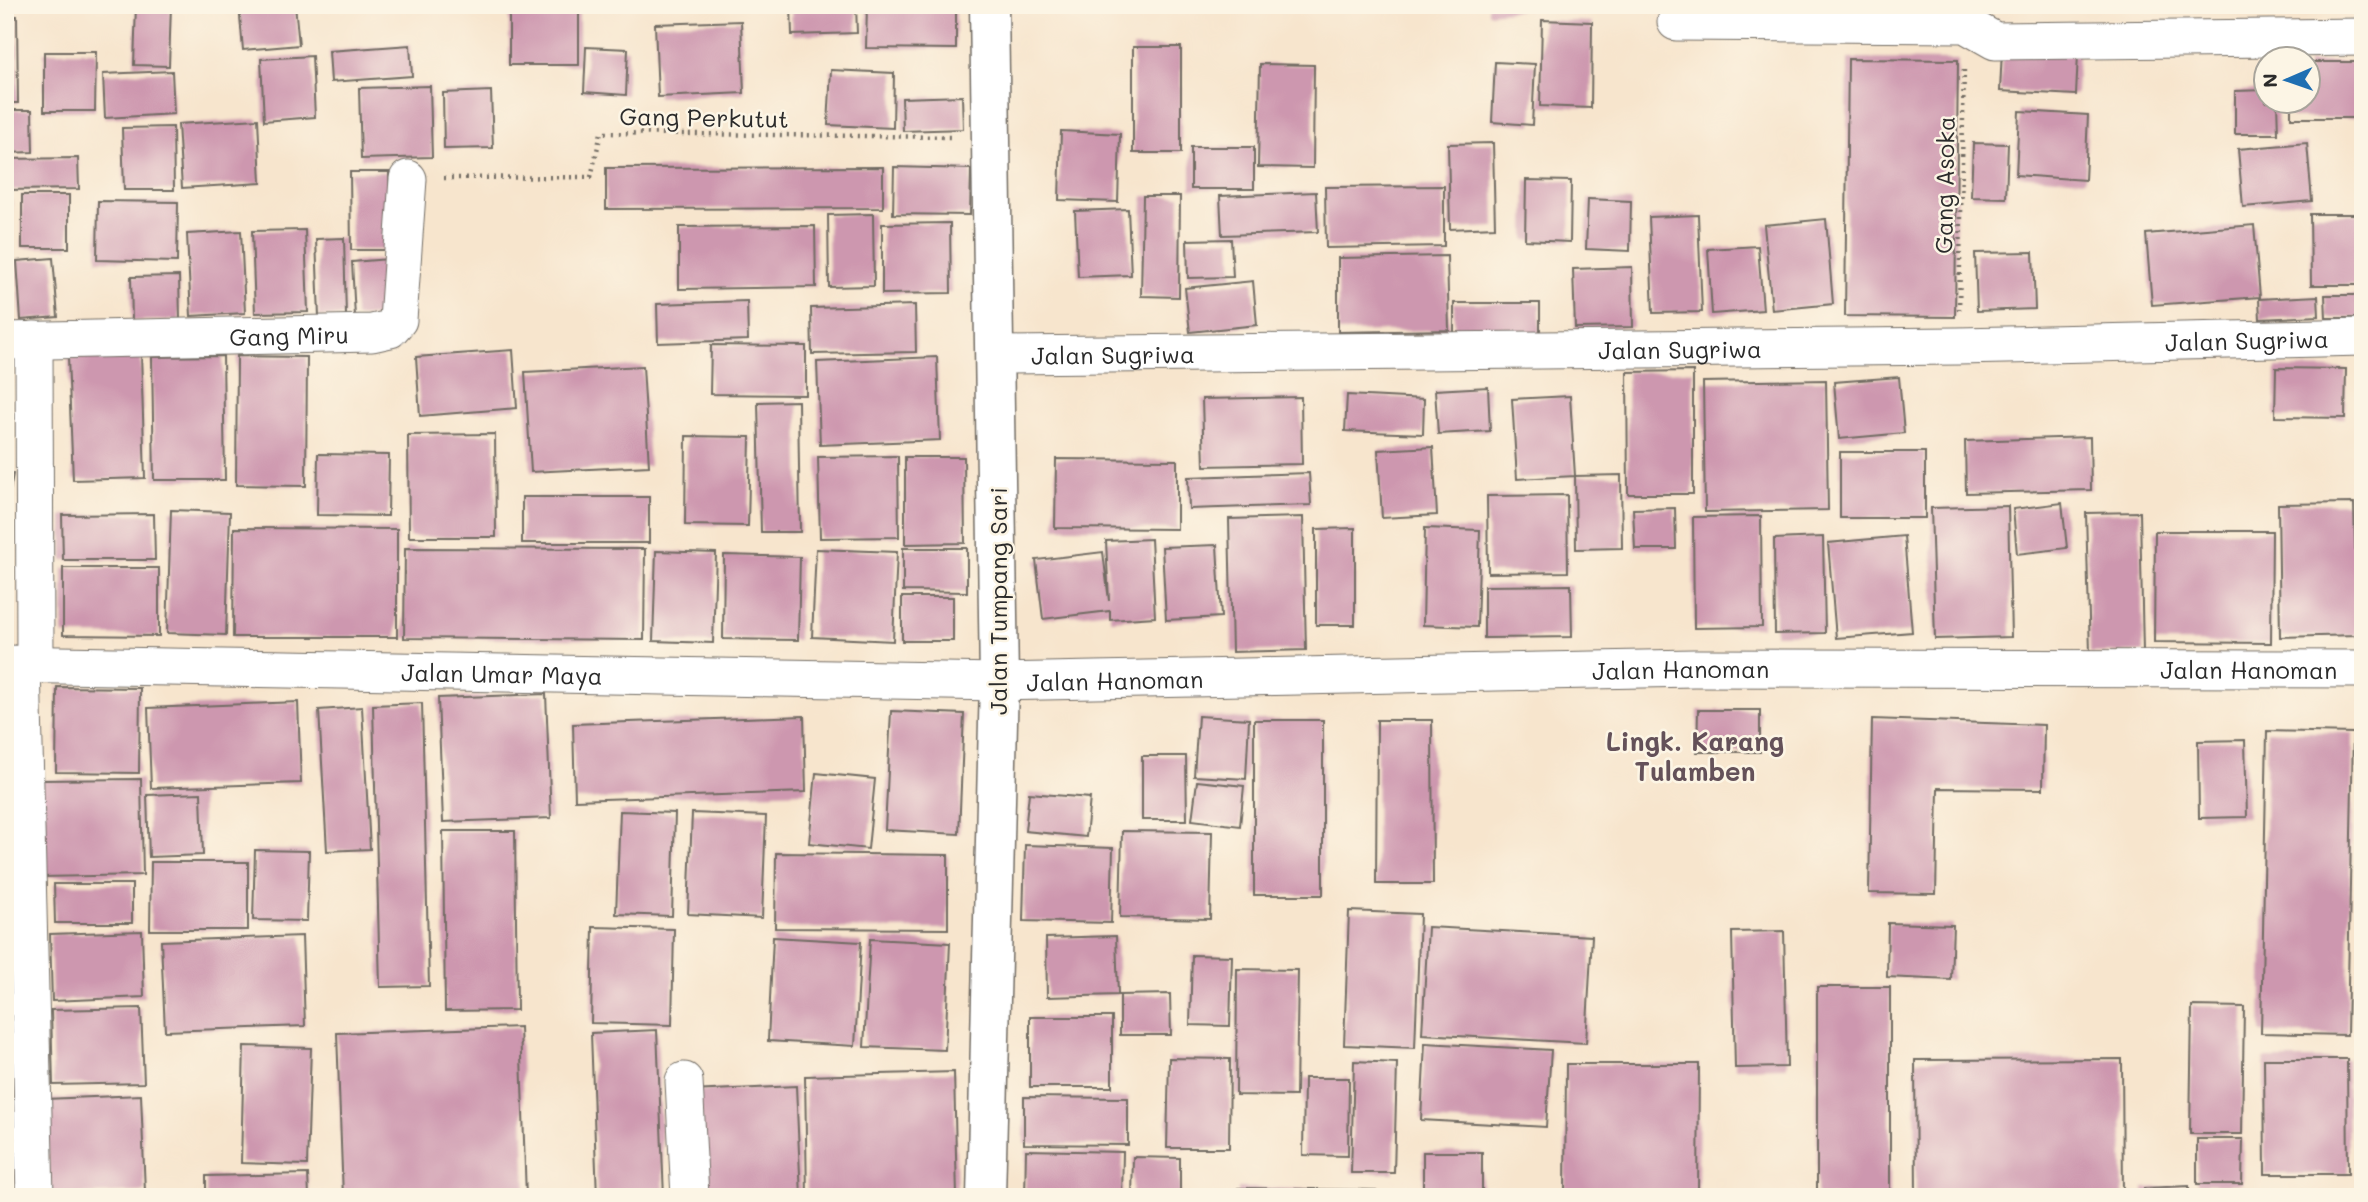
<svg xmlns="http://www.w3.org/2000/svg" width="2368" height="1202" viewBox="0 0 2368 1202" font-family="Mali,sans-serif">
<rect width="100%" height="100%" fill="#fcf5e5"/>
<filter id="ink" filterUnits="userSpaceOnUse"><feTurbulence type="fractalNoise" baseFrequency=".0143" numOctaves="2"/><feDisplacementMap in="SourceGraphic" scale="14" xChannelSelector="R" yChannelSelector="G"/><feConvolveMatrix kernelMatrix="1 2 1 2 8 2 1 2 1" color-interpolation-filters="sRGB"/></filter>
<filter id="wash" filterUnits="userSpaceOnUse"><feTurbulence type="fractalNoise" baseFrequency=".00686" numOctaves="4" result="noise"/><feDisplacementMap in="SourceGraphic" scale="28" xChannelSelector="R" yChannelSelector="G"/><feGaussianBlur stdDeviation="1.57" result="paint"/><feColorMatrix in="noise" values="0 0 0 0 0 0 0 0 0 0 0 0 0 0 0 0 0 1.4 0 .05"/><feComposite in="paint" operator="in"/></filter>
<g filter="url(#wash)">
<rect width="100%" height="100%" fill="#f7e5cd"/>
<g id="blocks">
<!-- building -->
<g fill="#cd97af">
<path d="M136,5H171L169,66L134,65Z"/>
<path d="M239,5H295L299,45L243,50Z"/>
<path d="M791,5H856L857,33L792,35Z"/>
<path d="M867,5H956V49L866,48Z"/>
<path d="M1303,5H1344V9L1303,8Z"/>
<path d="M1488,5H1553V7L1488,13Z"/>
<rect x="509" y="10" width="70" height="55"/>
<path d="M5,16H17L18,103H5Z"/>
<path d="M1542,20L1592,22L1591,108L1540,106Z"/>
<path d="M741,21L744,93L658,97L655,24Z"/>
<path d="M410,45L412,76L331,82L329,51Z"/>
<path d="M586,47L628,49L626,95L584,92Z"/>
<rect x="1133" y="47" width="48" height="106"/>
<path d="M2002,50L2078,54L2076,95L2000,91Z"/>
<path d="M44,52H96L95,111H44Z"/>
<path d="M312,56L315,117L264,121L261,59Z"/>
<path d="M1848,59L1958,60L1955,317L1845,316Z"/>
<path d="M1495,62L1535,64L1532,125L1492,122Z"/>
<path d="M2308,62H2357V118H2291V102H2308Z"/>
<path d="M1260,64L1314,65L1313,168L1258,167Z"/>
<path d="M831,70L894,73L893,128L828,125Z"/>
<path d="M172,71L174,114L105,118L103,74Z"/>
<path d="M430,86L432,157L361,159L359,88Z"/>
<path d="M2266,90V102H2277L2278,134H2235V91Z"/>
<path d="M491,91L493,148L444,149L443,93Z"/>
<path d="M962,96L963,129L903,131L902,98Z"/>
<path d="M5,110H32L33,152L5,153Z"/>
<path d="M2019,111L2088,115L2085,180L2016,175Z"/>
<path d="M258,119L261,183L182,188L178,124Z"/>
<path d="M173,127L174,190H124L122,128Z"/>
<path d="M1061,131L1120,134L1118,202L1059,200Z"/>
<path d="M1493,143L1495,227L1450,229L1448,144Z"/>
<path d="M1973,143L2008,144L2006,198L1971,197Z"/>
<path d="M2307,143L2312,201L2243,207L2238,149Z"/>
<rect x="1191" y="147" width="63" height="42"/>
<path d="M78,158L79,189L5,190V159Z"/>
<path d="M883,167V208L606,209V168Z"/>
<path d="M894,167L971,169L970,215L893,214Z"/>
<path d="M350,172H389L390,250H351Z"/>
<path d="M1526,180L1571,181L1570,242L1525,240Z"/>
<path d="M1444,186V246L1326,248L1325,187Z"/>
<path d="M1316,192L1318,232L1222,235L1220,196Z"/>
<rect x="22" y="195" width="47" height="53"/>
<path d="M1143,196H1180L1179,297L1141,296Z"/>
<path d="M1588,199L1631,201L1630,251L1586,249Z"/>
<path d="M5,200H12L13,260H5Z"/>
<path d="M98,201L178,202L177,262L97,260Z"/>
<path d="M1128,209L1131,275L1078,277L1075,211Z"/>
<path d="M873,214L874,286L829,287L828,215Z"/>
<path d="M2310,214H2363V285H2311Z"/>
<path d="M1698,215L1702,312L1653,313L1649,217Z"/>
<path d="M1826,219L1833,304L1772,310L1764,225Z"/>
<path d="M950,223L951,293L882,294V224Z"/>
<path d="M2254,225L2260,297L2152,305L2146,234Z"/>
<path d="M815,226L816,287L679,289V227Z"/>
<path d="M305,230L308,312L255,313L252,231Z"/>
<path d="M241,231L245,313L191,316L187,234Z"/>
<path d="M344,238L346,316L319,317L316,239Z"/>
<path d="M1231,239L1233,277L1188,278L1187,240Z"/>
<path d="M1758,246L1763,310L1712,314L1708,249Z"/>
<path d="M2033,252L2035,309L1977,311L1975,253Z"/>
<path d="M1447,256L1449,330L1338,332V258Z"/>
<path d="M53,258L58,317L21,320L17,261Z"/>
<path d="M389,259L392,315L355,317L352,262Z"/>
<path d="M1632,267L1633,327L1575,328L1573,269Z"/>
<path d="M5,268H12L13,321L5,322Z"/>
<path d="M179,276L180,320L132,321L131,277Z"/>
<path d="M1253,281L1257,325L1190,332L1185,288Z"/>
<path d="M2325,295H2363V318H2326Z"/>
<path d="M2318,296L2319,316L2260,319L2259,299Z"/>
<path d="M747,301L748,340L658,343L657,304Z"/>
<rect x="1454" y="303" width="86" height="32"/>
<path d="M915,305L916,352L812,354L811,308Z"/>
<path d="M711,345L806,346V395L710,394Z"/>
<path d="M513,350L517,408L420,416L416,357Z"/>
<path d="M141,354L145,478L73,480L68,357Z"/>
<path d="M223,356L225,480H154L152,357Z"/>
<path d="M237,356L307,357L306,486L236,485Z"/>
<path d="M937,357L940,440L820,445L817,362Z"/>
<path d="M643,366L649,466L531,472L525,372Z"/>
<path d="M2276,368L2346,369L2345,418L2275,417Z"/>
<path d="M1693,371V494H1628L1627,372Z"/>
<path d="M1899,377L1904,433L1839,439L1834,382Z"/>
<path d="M1826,380L1828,510L1705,512L1703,382Z"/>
<path d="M1488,387L1490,431L1438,434L1435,390Z"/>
<path d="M1347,395L1424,399L1423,434L1345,431Z"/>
<path d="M1570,396L1575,476L1621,475L1622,548L1576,549L1575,476L1517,479L1512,399Z"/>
<path d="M1301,397L1302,464L1204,466L1202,399Z"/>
<path d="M798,401L800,532H761L758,402Z"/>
<path d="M495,434L496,537H409L408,435Z"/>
<path d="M686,436L750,437L748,526L685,525Z"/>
<path d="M2090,437L2091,490L1966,493L1965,441Z"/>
<path d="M1433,447L1437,515L1382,518L1378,450Z"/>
<rect x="1840" y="452" width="85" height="66"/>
<path d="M318,454L389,455L388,516L317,515Z"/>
<path d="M898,456L899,537L820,538L818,457Z"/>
<path d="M905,457H964L965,543L905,544Z"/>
<path d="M1056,459L1177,460V529L1055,528Z"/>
<path d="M5,472L13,474L7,507H5Z"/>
<path d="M1309,473L1311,505L1189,509L1188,477Z"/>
<path d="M1567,495L1568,572L1488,573L1487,496Z"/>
<rect x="522" y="497" width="127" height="46"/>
<path d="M2062,503L2067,548L2017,554L2013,509Z"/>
<path d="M2354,503L2357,635L2280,637L2278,504Z"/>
<path d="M2008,506L2011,637L1935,639L1931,508Z"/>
<path d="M1675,508L1676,549H1635L1633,509Z"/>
<path d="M171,510L230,512L226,635L167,633Z"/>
<path d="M2140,512L2143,652L2090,653L2086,513Z"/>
<path d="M154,514L155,560H63L62,515Z"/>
<path d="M1761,516L1762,627L1694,628L1693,517Z"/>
<path d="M1303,517L1306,650L1232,652L1229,519Z"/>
<path d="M234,528L397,529V637H233Z"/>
<path d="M1355,528V625H1316V529Z"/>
<path d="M1425,528L1480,530L1477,627L1423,625Z"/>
<path d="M2155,531H2272L2271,643L2154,642Z"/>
<path d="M1904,536L1912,632L1836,638L1828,543Z"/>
<path d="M1823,537L1825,633L1775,634L1774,539Z"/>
<path d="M1151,539L1155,617L1110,620V611L1043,619L1036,560L1103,552L1109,601L1106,541Z"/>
<path d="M1217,545L1221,617L1166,620L1162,547Z"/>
<path d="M405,548L645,549L644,640L404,638Z"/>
<path d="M903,548H967V592L903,591Z"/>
<path d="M816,549L897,552L893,641L812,637Z"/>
<path d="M656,551L716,553L713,643L653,641Z"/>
<path d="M724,555L800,557L798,640L723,639Z"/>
<path d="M63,568H159V636L63,635Z"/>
<path d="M1571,585L1572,637L1484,638V586Z"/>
<rect x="902" y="597" width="51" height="44"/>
<path d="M57,687L140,688L139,773L56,772Z"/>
<path d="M546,694L551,818L443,822L438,698Z"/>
<path d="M298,702L301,783L151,788L148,708Z"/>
<path d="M422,703L429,986L380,987L373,705Z"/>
<path d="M362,707L370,849L327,851L319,710Z"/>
<path d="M1698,710H1760V752H1697Z"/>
<path d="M891,711L964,714L959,834L885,830Z"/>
<path d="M804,716L806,792L575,800L573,724Z"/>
<path d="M1198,716L1249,719L1246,779L1194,776Z"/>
<path d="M1872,719L2044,725L2043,789L1938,788L1936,894L1869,893Z"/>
<rect x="1254" y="720" width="69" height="175"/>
<path d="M1377,720H1432L1433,884H1376Z"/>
<path d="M2267,731L2353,733L2347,1035L2261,1033Z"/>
<path d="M2245,740L2247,817L2199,818L2198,741Z"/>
<path d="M1142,756H1186L1187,820H1142Z"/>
<path d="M816,773L875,779L868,849L809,843Z"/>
<path d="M141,779L143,875L41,877L39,780Z"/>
<path d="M1197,781L1244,786L1240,826L1192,820Z"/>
<path d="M201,793L203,855L149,857L147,795Z"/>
<path d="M1029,793L1090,798L1086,837L1025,831Z"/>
<path d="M620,811L675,813L672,916L616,914Z"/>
<path d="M692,813L766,816L762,918L688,914Z"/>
<path d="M443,831H515L517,1010L445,1011Z"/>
<path d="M1122,831L1212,832L1210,919L1120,917Z"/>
<path d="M1025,845L1113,848L1111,923L1023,921Z"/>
<path d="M255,850L309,851L307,921L253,920Z"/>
<path d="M776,853L948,855V929L775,928Z"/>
<path d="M151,862H248V930H150Z"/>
<path d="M54,884H132V923H55Z"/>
<path d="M1349,911L1420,914L1415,1048L1344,1045Z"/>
<path d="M1888,923L1953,925L1951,980L1887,977Z"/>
<path d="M593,927L674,929L672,1025L591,1023Z"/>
<path d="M1428,927L1592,936L1586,1043L1422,1034Z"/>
<path d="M142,931L144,997L52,1001L50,934Z"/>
<path d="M1784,931L1787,1067L1735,1068L1732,932Z"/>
<path d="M302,936L305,1026L165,1031L161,941Z"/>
<path d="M1116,936L1118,995L1047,997L1046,938Z"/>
<path d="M773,937L861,942L855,1046L768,1041Z"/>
<path d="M870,939L950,943L945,1050L864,1047Z"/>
<path d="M1192,955L1232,956L1230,1026L1190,1025Z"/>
<path d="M1237,969L1298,970L1296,1096L1236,1095Z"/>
<rect x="1817" y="987" width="73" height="210"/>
<path d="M1170,994L1171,1035H1120V995Z"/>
<path d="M2192,1006L2244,1007L2242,1134H2190Z"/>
<path d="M141,1008L144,1083L53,1085L51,1010Z"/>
<rect x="1030" y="1017" width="82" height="70"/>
<path d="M520,1027L526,1197H343L337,1033Z"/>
<path d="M657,1030L664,1197H597L591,1033Z"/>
<path d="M1425,1043L1551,1050L1546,1127L1421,1120Z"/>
<path d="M244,1046L311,1048L307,1165L241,1163Z"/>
<path d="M1169,1058L1230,1059L1229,1148H1167Z"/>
<path d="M2122,1059L2123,1197H1916L1915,1060Z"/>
<path d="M2264,1059H2347L2348,1174H2265Z"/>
<path d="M1354,1061L1397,1063L1394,1173H1351Z"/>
<path d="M1566,1064H1699L1698,1197H1565Z"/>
<path d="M954,1072L957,1197H807L805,1076Z"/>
<path d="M1304,1078H1349L1348,1156L1303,1155Z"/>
<path d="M796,1086L801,1197H696L691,1091Z"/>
<path d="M141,1095L145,1192L50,1196L45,1099Z"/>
<path d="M1024,1097L1128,1098V1145L1024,1144Z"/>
<path d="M2197,1139H2243L2242,1184H2197Z"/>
<path d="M1026,1150L1123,1152L1122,1197H1025Z"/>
<rect x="1423" y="1152" width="59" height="45"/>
<path d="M1133,1157L1180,1158V1197H1132Z"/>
<path d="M308,1174L309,1197H206V1176Z"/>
<path d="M2189,1186V1197H2144V1188Z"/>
<path d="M1238,1188L1376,1190L1375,1197H1238Z"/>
<path d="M2333,1193V1197H2275V1194Z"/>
</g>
</g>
</g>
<g filter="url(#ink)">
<use href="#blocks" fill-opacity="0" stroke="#726c64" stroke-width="2"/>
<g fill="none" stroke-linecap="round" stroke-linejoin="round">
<defs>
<g id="minor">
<path d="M1676,22L1965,24L1995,41L2363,37"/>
<path d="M34,340L35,663"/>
<path id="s1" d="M5,341L372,333L390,329L398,320L408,179"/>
<path id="s2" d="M996,355L1958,346L2363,337"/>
<path id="s3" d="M5,664L999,682L1694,668L2363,669"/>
<path d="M22,664L35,1197"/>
<path d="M684,1081L690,1197"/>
</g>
<path id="major" d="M986,1197L999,682L989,5"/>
</defs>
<!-- minor casing -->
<use href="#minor" stroke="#726c64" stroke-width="39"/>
<!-- major casing -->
<use href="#major" stroke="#726c64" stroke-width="41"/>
<!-- path -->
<g stroke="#726c64" stroke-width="4.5" stroke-dasharray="2 5" stroke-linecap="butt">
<path d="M444,178L591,177L601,133L953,137"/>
<path d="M1959,310L1964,67"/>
</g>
<!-- minor -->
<use href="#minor" stroke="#fff" stroke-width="37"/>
<!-- major -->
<use href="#major" stroke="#fff" stroke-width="38"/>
</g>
</g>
<g text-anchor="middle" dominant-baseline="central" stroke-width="5" stroke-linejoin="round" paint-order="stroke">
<!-- street labels -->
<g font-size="24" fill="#2b2b2b" stroke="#fcf5e5">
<text transform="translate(704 117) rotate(1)">Gang Perkutut</text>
<text transform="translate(1944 185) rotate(-89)">Gang Asoka</text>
<text stroke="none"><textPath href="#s1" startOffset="284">Gang Miru</textPath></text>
<text stroke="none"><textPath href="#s2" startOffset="1251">Jalan Sugriwa</textPath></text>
<text stroke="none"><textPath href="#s2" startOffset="684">Jalan Sugriwa</textPath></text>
<text stroke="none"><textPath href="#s2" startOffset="117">Jalan Sugriwa</textPath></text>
<text transform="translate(997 601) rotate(-90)">Jalan Tumpang Sari</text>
<text stroke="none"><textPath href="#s3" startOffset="1676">Jalan Hanoman</textPath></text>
<text stroke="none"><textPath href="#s3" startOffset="2244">Jalan Hanoman</textPath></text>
<text stroke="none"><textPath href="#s3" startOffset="497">Jalan Umar Maya</textPath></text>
<text stroke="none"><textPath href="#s3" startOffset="1110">Jalan Hanoman</textPath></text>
</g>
<!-- neighbourhood labels -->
<g font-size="26" font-weight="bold" fill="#645159" stroke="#fcf5e5">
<text x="1695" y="741">Lingk. Karang<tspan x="1695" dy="30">Tulamben</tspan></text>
</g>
</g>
<!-- margin -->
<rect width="2368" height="1202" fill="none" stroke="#fcf5e5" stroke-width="28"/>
<!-- north arrow -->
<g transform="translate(2287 80) rotate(268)"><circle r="33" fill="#fcf5e5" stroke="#a8a49b" stroke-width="2"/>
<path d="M0-5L12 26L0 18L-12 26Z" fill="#1f6fb2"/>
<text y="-10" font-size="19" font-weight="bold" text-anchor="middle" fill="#2b2b2b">N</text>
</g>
</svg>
